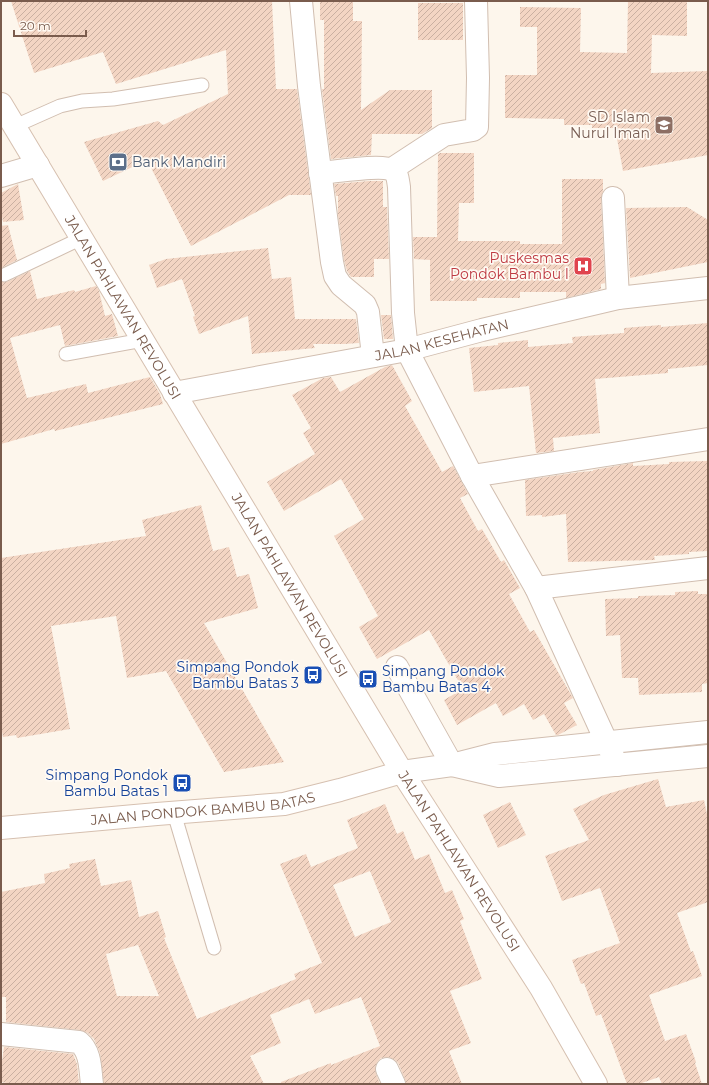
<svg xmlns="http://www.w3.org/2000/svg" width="709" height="1085" font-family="Montserrat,sans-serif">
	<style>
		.building { fill: url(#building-hatch); fill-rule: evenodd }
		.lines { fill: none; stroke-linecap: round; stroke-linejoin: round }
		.lane-casing { stroke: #d1beb0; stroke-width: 15 }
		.street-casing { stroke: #d1beb0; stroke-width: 24 }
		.secondary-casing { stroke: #d6c0b0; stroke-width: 24 }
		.lane { stroke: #fff; stroke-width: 13 }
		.street { stroke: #fff; stroke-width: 22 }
		.secondary { stroke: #fff; stroke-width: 22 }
		.labels { text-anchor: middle; stroke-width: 3.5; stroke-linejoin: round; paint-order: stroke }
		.education-label { font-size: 14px; fill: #785e54; stroke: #fffaf3; text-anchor: end }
		.service-label { font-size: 14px; fill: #4e5e75; stroke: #fffaf3; text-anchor: start }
		.health-label { font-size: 14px; fill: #be3a42; stroke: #fffaf3; text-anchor: end }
		.street-label { font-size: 14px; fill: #7a5c4d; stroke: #fffaf3 }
		.transit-label { font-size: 14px; fill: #164399; stroke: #fffaf3; text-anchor: end }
	</style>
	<defs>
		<pattern id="building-hatch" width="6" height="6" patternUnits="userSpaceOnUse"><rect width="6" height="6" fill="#f3d5c3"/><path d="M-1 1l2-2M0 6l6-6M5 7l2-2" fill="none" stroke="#cab0a1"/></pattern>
	</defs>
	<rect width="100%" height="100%" fill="#fdf6ec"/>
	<g class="building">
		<polygon points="11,1 272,1 276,89 297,89 311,195 289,195 191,246 147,160 103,181 84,142 158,121 163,125 228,94 226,50 116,84 103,52 34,73"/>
		<polygon points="320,1 353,1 353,21 362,21 361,110 390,90 432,90 432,128 422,134 372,134 371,155 331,159 322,89 324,89 324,20 320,20"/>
		<polygon points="628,1 687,1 687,36 652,35 651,73 708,71 708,155 623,171 615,128 592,128 592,125 564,125 564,119 505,118 505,75 537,75 537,27 520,27 520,7 581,8 580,52 627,53"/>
		<rect x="418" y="3" width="45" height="37"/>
		<polygon points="440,153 474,153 474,203 459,203 458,241 520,241 520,244 562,244 562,179 603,179 603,191 601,199 605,283 601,284 601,289 566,298 566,292 520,292 520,298 477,298 477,301 430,301 430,260 414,259 413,237 437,237 438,154"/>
		<polygon points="369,181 383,181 383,207 387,207 389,259 374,259 374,277 351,277 347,271 344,260 338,214 338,196 336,196 334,184"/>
		<polygon points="18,184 24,220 3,222 1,211 1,193"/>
		<polygon points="687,207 708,220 708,262 630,278 626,208"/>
		<polygon points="8,225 17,260 1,268 1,226"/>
		<polygon points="268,248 272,279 291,277 295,319 356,319 359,343 344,344 313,344 315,348 252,354 248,316 199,334 193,317 195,316 182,279 157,288 149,265 166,259"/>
		<polygon points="30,271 37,299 74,290 75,292 96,286 99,291 105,316 112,314 118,336 65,346 60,325 10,338 27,398 86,384 88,393 150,377 160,394 163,404 55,431 54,429 1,444 1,282 7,282"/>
		<polygon points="381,315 391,315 393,339 384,339"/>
		<polygon points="708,323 708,365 668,369 668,373 595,379 600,433 553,438 554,451 536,453 529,386 474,392 469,348 498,345 498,343 528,340 528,347 573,343 572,337 624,333 624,328 661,325 661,327"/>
		<polygon points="392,365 412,401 405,406 442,472 453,466 468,494 460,498 478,531 482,529 501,562 504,560 520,588 509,594 530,632 534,630 573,698 564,703 577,725 558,735 556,735 544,714 533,720 524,704 503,716 496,703 457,725 444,700 463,689 429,630 377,659 359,627 378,616 334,536 364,519 341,479 284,511 267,482 315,454 303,433 311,428 292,395 323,378 331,377 340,392 385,367"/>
		<polygon points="708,461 708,551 689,552 689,554 654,556 655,560 568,562 566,514 542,517 542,515 526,516 525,480 580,472 593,471 593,470 633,463 633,466 669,464 669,462"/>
		<polygon points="201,505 213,551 229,547 237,577 249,574 258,608 204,623 284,762 224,772 166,671 127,678 116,616 51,626 70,729 17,738 16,735 3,737 1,726 1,558 146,536 142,520"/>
		<polygon points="698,591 698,594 708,594 708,683 702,684 702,692 639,695 638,678 622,678 620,635 606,636 605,599 638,598 638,596 675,595 675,592"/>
		<polygon points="658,779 666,807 704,800 708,819 708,902 677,913 691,952 693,951 702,976 649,995 665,1041 686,1034 696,1062 695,1063 702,1084 662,1084 659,1077 639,1084 627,1084 601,1014 596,1016 584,983 581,984 572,960 620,943 600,888 562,901 545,856 589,840 573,809 604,795"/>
		<polygon points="510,802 526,835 498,848 483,815"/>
		<path d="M385,804L397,834L403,831L415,860L429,854L445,893L452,890L464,919L460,921L482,979L450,991L471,1043L449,1051L462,1084H406L405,1079L398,1063L394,1059L388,1057L381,1058L377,1062L375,1068L376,1074L380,1084H281V1082L331,1063V1065L380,1046L361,997L315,1014L309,999L270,1015L281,1043L250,1056L264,1084H104L100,1053L94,1039L88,1033L80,1030L6,1022V997H1V892L45,883L44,874L70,868L69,864L95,859L101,886L131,880L139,917L158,911L166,937L164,938L197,1019L296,979L294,974L322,963L280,864L306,854L311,867L358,848L347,820ZM370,871L391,922L355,937L333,885ZM138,945L159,996H117L106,954Z"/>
		<polygon points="4,1047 73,1054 77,1064 79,1084 12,1084 1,1082 1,1069"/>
	</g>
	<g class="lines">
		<defs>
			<g id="lane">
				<polyline points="15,126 60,106 82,101 113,99 202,85"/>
				<polyline points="4,275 82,238"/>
				<polyline points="66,354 143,340"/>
				<polyline points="174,813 214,948"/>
			</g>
			<g id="street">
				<polyline points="301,1 309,86 332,262 335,276 341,285 365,305 368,312 373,356"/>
				<polyline points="392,169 444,135 473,130 477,127 478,78 476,1"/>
				<path d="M320,173C334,172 381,164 392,170C398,173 398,181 399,187L403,313L407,350L472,476L536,588L617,765"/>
				<polyline points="1,176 38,165"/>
				<polyline points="613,198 618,298"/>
				<path id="s1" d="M174,393L407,350L482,330L618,298L708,288"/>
				<polyline points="472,476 708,439"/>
				<polyline points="536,588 708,568"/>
				<polyline points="397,667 452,765 499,776 708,756"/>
				<polyline points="402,772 452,765 495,754 708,732"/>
				<path d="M1,1034L79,1042C91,1052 90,1069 92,1084"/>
				<polyline points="387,1069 394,1084"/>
			</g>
			<g id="secondary">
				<path id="s2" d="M1,104L402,772L541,988L596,1084"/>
				<path id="s3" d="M1,828L157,814L284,804L340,790L402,772"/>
			</g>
		</defs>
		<use href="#lane" class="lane-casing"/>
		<use href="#street" class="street-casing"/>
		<use href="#secondary" class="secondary-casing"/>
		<use href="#lane" class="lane"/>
		<use href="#street" class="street"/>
		<use href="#secondary" class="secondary"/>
	</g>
	<defs>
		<symbol id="school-square" viewBox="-11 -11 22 22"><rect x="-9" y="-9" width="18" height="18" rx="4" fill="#8d6e63" stroke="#fffaf3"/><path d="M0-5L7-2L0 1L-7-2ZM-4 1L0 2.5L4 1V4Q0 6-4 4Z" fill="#fff"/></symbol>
		<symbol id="bank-square" viewBox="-11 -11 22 22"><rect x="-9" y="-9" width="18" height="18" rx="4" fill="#5c6f8a" stroke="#fffaf3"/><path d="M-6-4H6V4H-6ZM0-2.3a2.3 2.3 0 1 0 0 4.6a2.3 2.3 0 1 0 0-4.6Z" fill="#fff"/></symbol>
		<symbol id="hospital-square" viewBox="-11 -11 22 22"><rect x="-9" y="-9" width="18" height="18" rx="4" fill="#e0444e" stroke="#fffaf3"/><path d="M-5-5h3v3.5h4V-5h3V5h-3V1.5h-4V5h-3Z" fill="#fff"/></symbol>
		<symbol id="bus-square" viewBox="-11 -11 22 22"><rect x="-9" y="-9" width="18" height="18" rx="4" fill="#1a4fb4" stroke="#fffaf3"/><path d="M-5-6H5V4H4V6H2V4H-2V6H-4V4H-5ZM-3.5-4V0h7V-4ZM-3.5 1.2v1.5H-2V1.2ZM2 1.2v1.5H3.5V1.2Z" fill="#fff"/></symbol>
	</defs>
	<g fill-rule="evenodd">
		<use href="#school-square" x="653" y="114" width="22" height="22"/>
		<use href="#bank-square" x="107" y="151" width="22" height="22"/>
		<use href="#hospital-square" x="572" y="255" width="22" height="22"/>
		<use href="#bus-square" x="302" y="664" width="22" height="22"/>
		<use href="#bus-square" x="357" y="668" width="22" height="22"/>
		<use href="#bus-square" x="171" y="772" width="22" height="22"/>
	</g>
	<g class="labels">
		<g class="education-label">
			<text x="650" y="122">SD Islam<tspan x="650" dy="16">Nurul Iman</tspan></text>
		</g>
		<g class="service-label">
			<text x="132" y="167">Bank Mandiri</text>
		</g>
		<g class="health-label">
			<text x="569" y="263">Puskesmas<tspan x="569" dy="16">Pondok Bambu I</tspan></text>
		</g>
		<g class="street-label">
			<text dy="5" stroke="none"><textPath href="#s2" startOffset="237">JALAN PAHLAWAN REVOLUSI</textPath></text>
			<text dy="5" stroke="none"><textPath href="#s1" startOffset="273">JALAN KESEHATAN</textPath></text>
			<text dy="5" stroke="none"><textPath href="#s2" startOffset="561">JALAN PAHLAWAN REVOLUSI</textPath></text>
			<text dy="5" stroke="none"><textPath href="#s3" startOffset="203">JALAN PONDOK BAMBU BATAS</textPath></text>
			<text dy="5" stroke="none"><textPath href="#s2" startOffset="885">JALAN PAHLAWAN REVOLUSI</textPath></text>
		</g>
		<g class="transit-label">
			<text x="299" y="672">Simpang Pondok<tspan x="299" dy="16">Bambu Batas 3</tspan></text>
			<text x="382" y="676" text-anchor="start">Simpang Pondok<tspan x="382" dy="16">Bambu Batas 4</tspan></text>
			<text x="168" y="780">Simpang Pondok<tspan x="168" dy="16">Bambu Batas 1</tspan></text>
		</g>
	</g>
	<rect width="709" height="1085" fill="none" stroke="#7a5c4d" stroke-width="4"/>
	<path d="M14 30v6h72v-6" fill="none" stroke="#7a5c4d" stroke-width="2"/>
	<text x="20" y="30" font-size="12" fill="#7a5c4d" stroke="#fffaf3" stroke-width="3" paint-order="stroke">20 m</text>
</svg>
